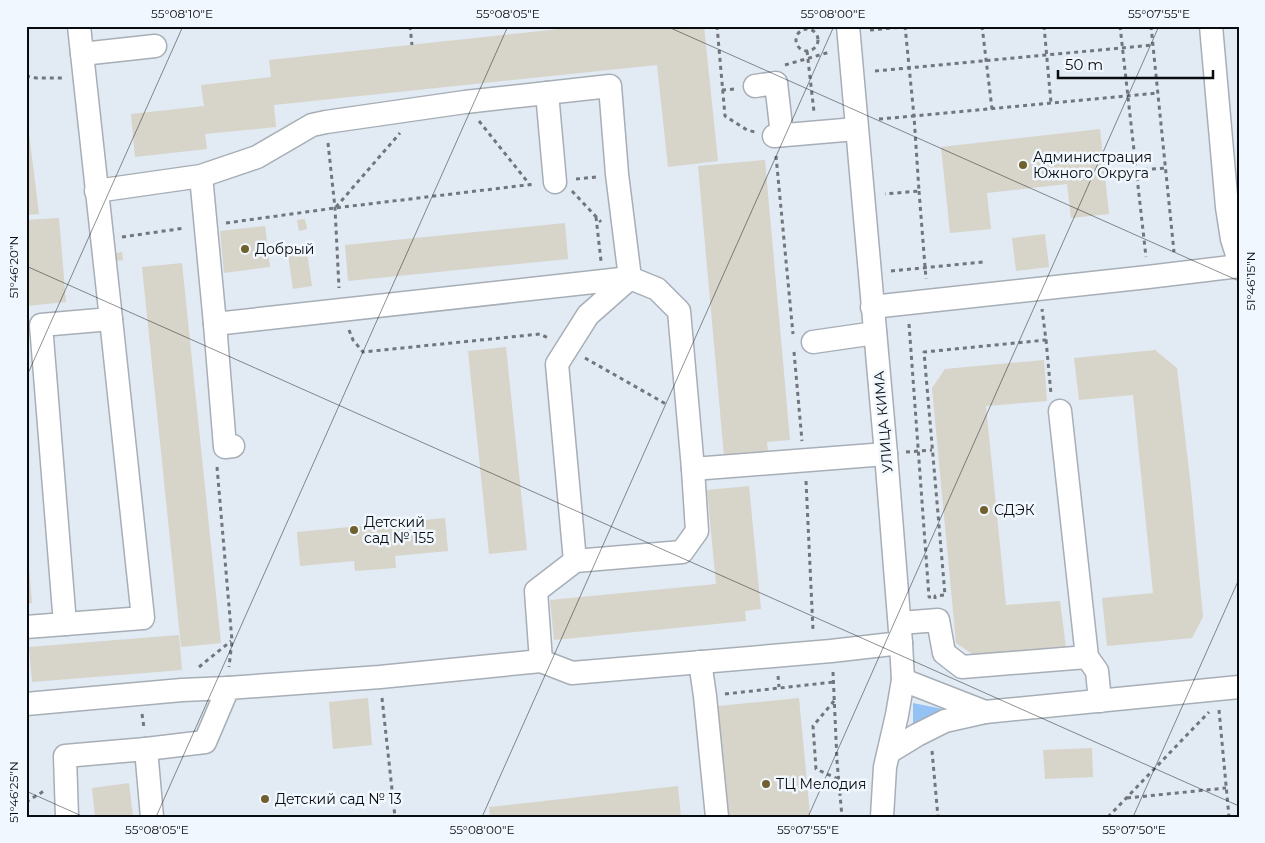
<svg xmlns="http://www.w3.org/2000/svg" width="1265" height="843" font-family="Montserrat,sans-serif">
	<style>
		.green { fill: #94c2f4 }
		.building { fill: #d7d4ca }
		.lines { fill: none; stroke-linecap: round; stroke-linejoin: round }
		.minor-casing { stroke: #a7aeb6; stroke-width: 25 }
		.path { stroke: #71767c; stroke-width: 3; stroke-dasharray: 4 4; stroke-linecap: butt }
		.minor { stroke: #fff; stroke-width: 22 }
		.ticks { fill: none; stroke: #090c0f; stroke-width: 1; stroke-opacity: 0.45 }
		.poi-dot { fill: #6f602d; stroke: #f1f7fe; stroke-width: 2 }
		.labels { text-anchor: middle; stroke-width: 5; stroke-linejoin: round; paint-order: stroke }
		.poi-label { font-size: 14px; fill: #090c0f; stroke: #f1f7fe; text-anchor: start }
		.street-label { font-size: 14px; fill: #090c0f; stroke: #f1f7fe }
		.neatline { fill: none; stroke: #090c0f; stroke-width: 2 }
		.ticks-label { font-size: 12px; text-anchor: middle; fill: #090c0f }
	</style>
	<rect width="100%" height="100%" fill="#e2eaf3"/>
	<polygon class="green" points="913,703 958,712 913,727"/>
	<g class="building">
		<polygon points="587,26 704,26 718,161 668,167 657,65 274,105 276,127 205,134 207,149 135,157 131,114 204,106 201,85 271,77 269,60"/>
		<polygon points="26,117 27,117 39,214 26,215"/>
		<polygon points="1100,129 1109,214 1071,218 1067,184 987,193 991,229 950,233 941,147"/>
		<polygon points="765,160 790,440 767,442 768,452 724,456 698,166"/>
		<polygon points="59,218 66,302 26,306 26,220"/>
		<polygon points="305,219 307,229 299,231 297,220"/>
		<polygon points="565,223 568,259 348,281 345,245"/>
		<polygon points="265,226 270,267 224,273 220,231"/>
		<polygon points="1045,234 1049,267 1016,271 1012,238"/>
		<polygon points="122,252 123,260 115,261 113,254"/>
		<polygon points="307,252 312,286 293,289 288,255"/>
		<polygon points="182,263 221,643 181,647 142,267"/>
		<polygon points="506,347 527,550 489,554 468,351"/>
		<polygon points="1155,350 1177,368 1191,488 1203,617 1192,638 1107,646 1102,598 1153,593 1133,395 1079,400 1074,358"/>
		<polygon points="1044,360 1047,401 986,406 1006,605 1060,601 1066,647 974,655 956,643 932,388 945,369"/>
		<polygon points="749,486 761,609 745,611 746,621 554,640 550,600 716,584 707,490"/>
		<polygon points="445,518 448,551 395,556 396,568 355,571 354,561 300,566 297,532"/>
		<polygon points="26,555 28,555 32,603 26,604"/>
		<polygon points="179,635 182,670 32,682 29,647"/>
		<polygon points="368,698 372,745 333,749 329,702"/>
		<polygon points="799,698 810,815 791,817 729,817 718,706"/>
		<polygon points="1092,748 1093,777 1045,779 1043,750"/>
		<polygon points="129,783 133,817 95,817 92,788"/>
		<polygon points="678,786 681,817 490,817 489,807"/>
	</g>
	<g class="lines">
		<defs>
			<g id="minor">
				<polyline points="848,26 886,454 901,643 903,680 897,715 885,767 882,817"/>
				<polyline points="1211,26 1227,207 1232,239 1239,261"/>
				<polyline points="82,54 155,46"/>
				<polyline points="755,86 776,83 782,135"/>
				<polyline points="547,93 555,182"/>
				<polyline points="774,136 856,129"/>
				<polyline points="96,191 201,176 257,157 312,125 326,122 465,102 610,86 617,174 630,278 588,315 557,364 575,561 682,552 697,531 693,469 679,311 657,289 630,278 215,324 201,176"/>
				<polyline points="872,307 1148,277 1239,266"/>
				<polyline points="215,324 225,447 233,446"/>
				<polyline points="813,342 875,333"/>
				<polyline points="1060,411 1087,657 1097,671 1100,701"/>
				<polyline points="693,469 886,454"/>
				<polyline points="575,561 536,591 541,661 572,673 831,651 901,643"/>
				<polyline points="900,623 938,620 944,653 962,667 1087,657"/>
				<polyline points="65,624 143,618 111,319"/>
				<polyline points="26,627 65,624 41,325 111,319 79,26"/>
				<polyline points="700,662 705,696 717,817"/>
				<polyline points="903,680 985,712"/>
				<polyline points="26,704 182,690 228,688"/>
				<polyline points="146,749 205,742 228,688 380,677 541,661"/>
				<polyline points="889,752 917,735 945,721 985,712 1239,687"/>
				<polyline points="67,817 65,756 146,749 152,817"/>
			</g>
		</defs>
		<use href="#minor" class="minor-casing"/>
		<g class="path">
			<polyline points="410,26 412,45"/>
			<polyline points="717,26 725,116 747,130 755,132"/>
			<polyline points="905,26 914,116 1158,93"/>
			<polyline points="982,26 992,109"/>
			<polyline points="1044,26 1051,103"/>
			<polyline points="1120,26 1146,257"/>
			<polyline points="1151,26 1174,252"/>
			<circle cx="807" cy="40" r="11"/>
			<polyline points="870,30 914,26"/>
			<polyline points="807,51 814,112"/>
			<polyline points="785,65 830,52"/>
			<polyline points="875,71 1153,45"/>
			<polyline points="26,76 36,78 63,78"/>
			<polyline points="722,90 735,89"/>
			<polyline points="879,119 914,116 919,191 885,194"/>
			<polyline points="479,121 530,185"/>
			<polyline points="328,143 335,208 339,288"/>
			<polyline points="776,156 793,334"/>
			<polyline points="1136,170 1166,168"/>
			<polyline points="576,179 597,177"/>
			<polyline points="572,191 601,222"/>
			<polyline points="919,191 926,279"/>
			<polyline points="336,207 400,133"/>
			<polyline points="596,217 601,261"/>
			<polyline points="226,223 335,208 535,184"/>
			<polyline points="122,237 185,228"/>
			<polyline points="891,271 983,262"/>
			<polyline points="909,324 929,597 931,597"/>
			<polyline points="349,330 353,340 363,352 540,334 548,338"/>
			<polyline points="1046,340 1051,394"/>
			<polyline points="794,352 802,441"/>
			<polyline points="585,358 666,404"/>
			<polyline points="906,452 932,450"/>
			<polyline points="217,467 232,641 229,667"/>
			<polyline points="806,481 813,630"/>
			<polyline points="935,599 935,596 945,595 924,352 1046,340 1042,309"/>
			<polyline points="199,667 231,641"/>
			<polyline points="833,672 837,761 842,817"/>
			<polyline points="778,676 779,687"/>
			<polyline points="725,694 834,682"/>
			<polyline points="382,698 395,817"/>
			<polyline points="834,701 813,726 816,769 838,779"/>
			<polyline points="1219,710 1229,817"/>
			<polyline points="142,714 144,728"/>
			<polyline points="932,751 938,817"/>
			<polyline points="1127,798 1226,788"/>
			<polyline points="26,802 44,791"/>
			<polyline points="1108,817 1209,712"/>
		</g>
		<use href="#minor" class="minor"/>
	</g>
	<path class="ticks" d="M666,26L1239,281M26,266L1239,806M26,378L183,26M26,791L84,817M156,817L508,26M482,817L834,26M808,817L1159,26M1133,817L1239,579"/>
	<g class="poi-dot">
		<circle cx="1023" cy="165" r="5"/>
		<circle cx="245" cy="249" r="5"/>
		<circle cx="984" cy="510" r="5"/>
		<circle cx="354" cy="530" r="5"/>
		<circle cx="766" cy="784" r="5"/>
		<circle cx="265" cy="799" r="5"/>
	</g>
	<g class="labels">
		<g class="poi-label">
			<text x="1033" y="162">Администрация<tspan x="1033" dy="16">Южного Округа</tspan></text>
			<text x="255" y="254">Добрый</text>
			<text x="994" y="515">СДЭК</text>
			<text x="364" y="527">Детский<tspan x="364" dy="16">сад № 155</tspan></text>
			<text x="776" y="789">ТЦ Мелодия</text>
			<text x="275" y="804">Детский сад № 13</text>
		</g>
		<g class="street-label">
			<text transform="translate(883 422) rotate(-95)" y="5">УЛИЦА КИМА</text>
		</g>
	</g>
	<rect width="1265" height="843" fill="none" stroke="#f1f7fe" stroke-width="55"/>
	<path d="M1058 70v8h155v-8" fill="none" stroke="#090c0f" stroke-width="2.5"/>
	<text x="1065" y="70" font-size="15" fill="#090c0f" stroke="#f1f7fe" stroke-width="4" paint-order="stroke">50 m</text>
	<rect x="28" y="28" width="1210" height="788" class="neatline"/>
	<g class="ticks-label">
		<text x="182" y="18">55°08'10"E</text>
		<text x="508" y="18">55°08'05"E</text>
		<text x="833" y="18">55°08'00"E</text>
		<text x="1159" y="18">55°07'55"E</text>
		<text transform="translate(14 267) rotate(-90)" y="4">51°46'20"N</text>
		<text transform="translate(1251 281) rotate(-90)" y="4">51°46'15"N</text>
		<text transform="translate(14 792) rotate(-90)" y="4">51°46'25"N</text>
		<text x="157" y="834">55°08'05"E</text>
		<text x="482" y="834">55°08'00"E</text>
		<text x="808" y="834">55°07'55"E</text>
		<text x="1134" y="834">55°07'50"E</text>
	</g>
</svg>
